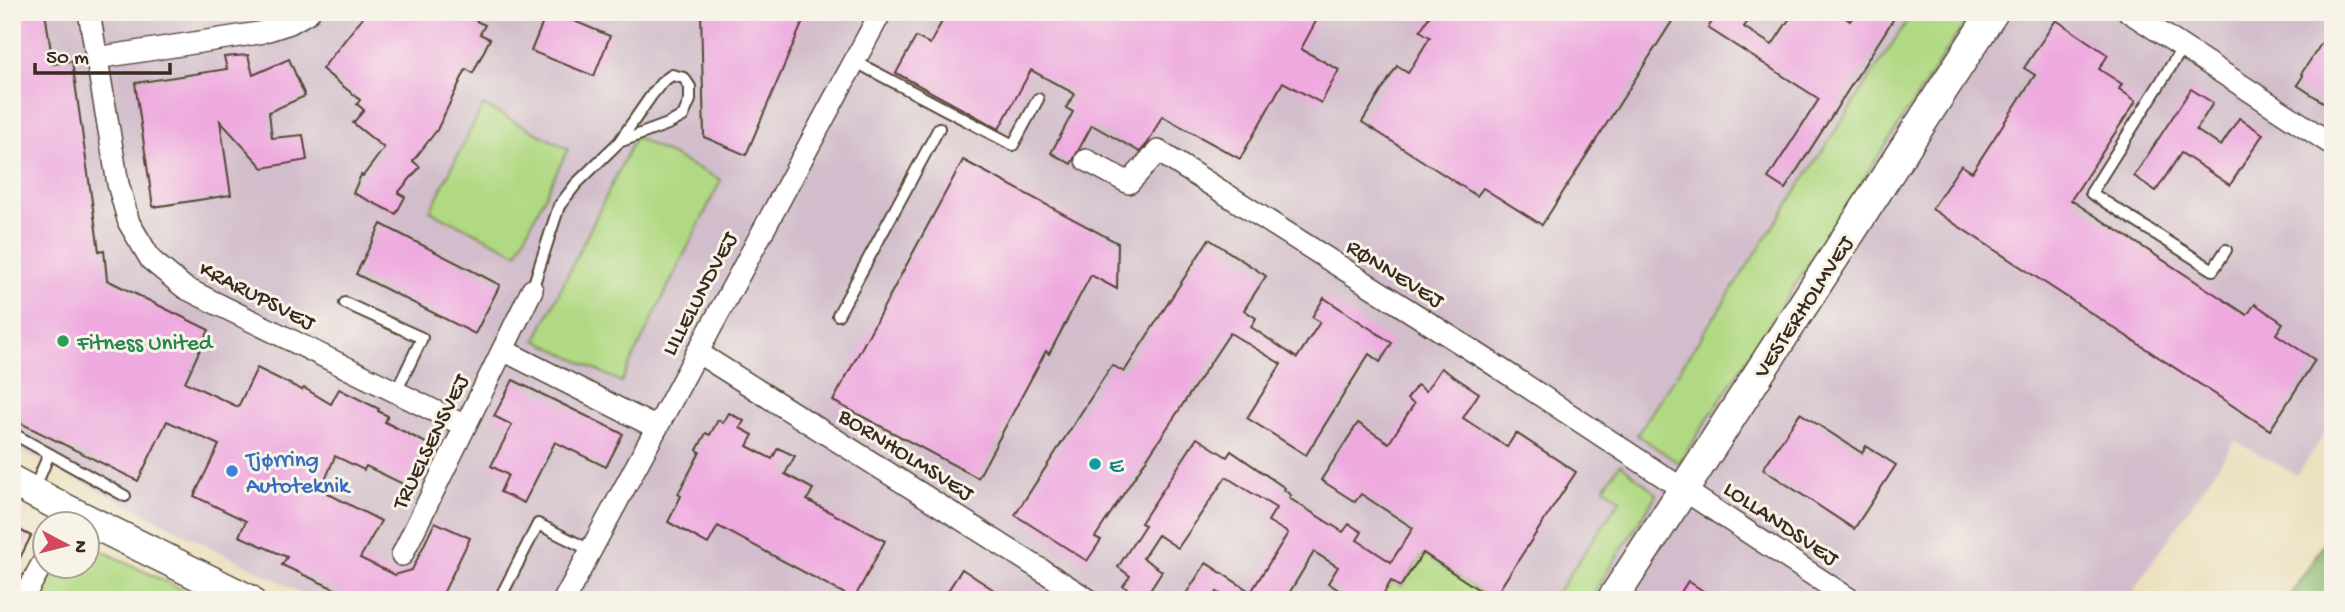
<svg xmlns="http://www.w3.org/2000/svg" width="2345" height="612" font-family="'Gochi Hand',sans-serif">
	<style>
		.industrial { fill: #d1bdcb }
		.green { fill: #b1d983; stroke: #768250; stroke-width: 2 }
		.forest { fill: #8cb971; stroke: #647248; stroke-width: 2 }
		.building { fill: #eeaadf }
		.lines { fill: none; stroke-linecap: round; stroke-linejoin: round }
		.lane-casing { stroke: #554536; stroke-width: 14 }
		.street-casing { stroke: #554536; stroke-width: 24 }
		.secondary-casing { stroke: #554536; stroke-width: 33 }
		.lane { stroke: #fff; stroke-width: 10 }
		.street { stroke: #fff; stroke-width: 21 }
		.secondary { stroke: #fff; stroke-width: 30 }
		.leisure-dot { fill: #2e9e5b; stroke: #f7f3e8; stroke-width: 2.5 }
		.culture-dot { fill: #0f9aa8; stroke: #f7f3e8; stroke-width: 2.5 }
		.shop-dot { fill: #3f7fe0; stroke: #f7f3e8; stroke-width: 2.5 }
		.labels { text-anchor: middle; stroke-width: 6; stroke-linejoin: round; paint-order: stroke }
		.street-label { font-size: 23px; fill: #3b2a1e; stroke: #f7f3e8 }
		.leisure-label { font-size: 23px; fill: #27864d; stroke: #f7f3e8; text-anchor: start }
		.shop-label { font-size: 23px; fill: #366cbe; stroke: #f7f3e8; text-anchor: start }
		.culture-label { font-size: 23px; fill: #0d838f; stroke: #f7f3e8; text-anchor: start }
	</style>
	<rect width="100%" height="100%" fill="#f7f3e8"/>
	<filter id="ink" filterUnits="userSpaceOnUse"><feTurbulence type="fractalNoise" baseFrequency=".0143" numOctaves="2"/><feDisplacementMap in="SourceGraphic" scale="14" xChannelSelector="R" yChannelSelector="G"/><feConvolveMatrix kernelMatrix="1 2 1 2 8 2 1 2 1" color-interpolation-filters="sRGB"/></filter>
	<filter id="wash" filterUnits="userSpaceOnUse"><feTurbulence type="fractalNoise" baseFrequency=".00686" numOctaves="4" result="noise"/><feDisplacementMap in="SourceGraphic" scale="28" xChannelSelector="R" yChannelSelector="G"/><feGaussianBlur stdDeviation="1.57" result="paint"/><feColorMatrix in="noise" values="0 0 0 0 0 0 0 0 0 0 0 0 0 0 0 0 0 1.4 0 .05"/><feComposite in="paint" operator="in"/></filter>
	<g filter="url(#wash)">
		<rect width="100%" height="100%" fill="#ebe0be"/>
		<polygon class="industrial" points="12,12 2333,12 2333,422 2297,475 2235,441 2127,600 315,600 12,446"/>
		<g class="green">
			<polygon points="1913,12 1972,12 1679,463 1637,435"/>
			<polygon points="483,105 568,149 517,253 430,211"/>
			<polygon points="635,137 721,180 621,382 536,340"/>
			<polygon points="1620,464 1657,494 1589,600 1552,600 1620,500 1604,488"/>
			<polygon points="88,544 203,600 38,600 56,567 88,566"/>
			<polygon points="1423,553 1495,600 1380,600 1391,581 1401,587"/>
		</g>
		<polygon class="forest" points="2333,530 2333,600 2287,600"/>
		<g id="blocks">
			<g class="building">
				<polygon points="12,12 45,12 53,64 72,61 99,251 104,250 107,280 209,330 185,382 238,407 257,368 302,390 304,388 331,404 339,389 379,409 378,411 388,416 385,422 428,444 407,486 366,466 364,470 335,456 321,490 381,521 360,558 395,575 412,570 435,522 470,538 440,600 359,600 282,565 287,557 239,536 246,521 194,496 219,445 167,421 138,481 12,419"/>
				<polygon points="367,12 480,12 476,21 485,25 480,34 490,39 473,73 466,69 437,130 413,161 420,167 398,193 405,197 396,214 353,193 361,175 363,176 384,148 353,123 364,110 357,104 360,100 322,69"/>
				<polygon points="547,12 553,12 610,36 594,76 531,51"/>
				<polygon points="701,12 807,12 746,155 704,137"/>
				<polygon points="947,12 1321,12 1301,49 1339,70 1321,103 1283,82 1240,159 1162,116 1148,143 1140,152 1092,125 1071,164 1051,153 1073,112 1066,108 1075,94 1031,70 999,129 896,73 916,37 930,44"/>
				<polygon points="1432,12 1678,12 1542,225 1483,188 1477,196 1362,122 1397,66 1408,73 1430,37 1420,31"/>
				<polygon points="1718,12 1754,12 1744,27 1772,45 1794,12 1838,12 1850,21 1856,12 1898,12 1785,189 1768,178 1819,99 1708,28"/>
				<polygon points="2056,20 2108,55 2099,69 2122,84 2119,89 2136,101 2071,200 2247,315 2255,304 2283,323 2276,334 2315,360 2270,430 1932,209 1961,165 1972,172 2035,75 2024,68"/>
				<polygon points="2333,26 2333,94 2326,104 2297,85 2303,76 2301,74"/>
				<polygon points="248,55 253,75 289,59 305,96 269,112 272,138 303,135 307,160 263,168 220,121 231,195 153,207 135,83 227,69 224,57"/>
				<polygon points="2191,89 2213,103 2196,130 2221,146 2239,118 2263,134 2230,185 2181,153 2156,191 2134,176"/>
				<polygon points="963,160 1118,243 1117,289 1091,275 1049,354 1046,351 978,478 833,401"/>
				<polygon points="381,224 500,285 475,334 356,274"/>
				<polygon points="1209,239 1266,276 1244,310 1256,318 1251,327 1297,358 1320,322 1312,317 1324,298 1392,343 1380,362 1369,354 1306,455 1247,418 1281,364 1230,333 1095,537 1101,540 1087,561 1015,515 1112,365 1124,372"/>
				<polygon points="1441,368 1479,393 1463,418 1507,447 1516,433 1576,472 1493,599 1423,553 1400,587 1391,581 1380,600 1339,600 1343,593 1328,583 1338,567 1314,552 1285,600 1229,600 1217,592 1212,600 1182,600 1206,563 1251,592 1288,533 1268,521 1276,508 1226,477 1178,548 1158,535 1143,558 1162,571 1144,599 1123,586 1130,576 1118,567 1145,525 1141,523 1197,438 1227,457 1231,451 1285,488 1284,490 1291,495 1289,498 1343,532 1349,524 1362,532 1357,540 1391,562 1413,528 1361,494 1355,502 1321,480 1358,423 1389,443 1414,404 1407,399 1417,385 1426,391"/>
				<polygon points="513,380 623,434 606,467 555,442 524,503 500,492 508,475 491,466 512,425 494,416"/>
				<polygon points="729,413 744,421 740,428 753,435 747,446 772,459 778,448 795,456 785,474 813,489 807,500 885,541 854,599 718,526 708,544 668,522 681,496 678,494 700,452 697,450 706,433 710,435 718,420 723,423"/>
				<polygon points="1800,413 1862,453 1866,446 1896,465 1854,529 1763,469"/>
				<polygon points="12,526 31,536 12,574"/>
				<polygon points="962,569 1009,600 942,600"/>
				<polygon points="1688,581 1717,600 1676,600"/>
			</g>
		</g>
	</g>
	<g filter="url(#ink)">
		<use href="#blocks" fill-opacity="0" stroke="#554536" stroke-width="2"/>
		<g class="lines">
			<defs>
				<g id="lane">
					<polyline points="928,15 929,12"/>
					<polyline points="2183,47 2091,193 2213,270 2226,250"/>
					<polyline points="854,61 1013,145 1038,99"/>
					<polyline points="532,290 559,206 576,184 619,142 668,124 683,116 690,100 690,87 684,78 672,75 662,82 651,96 619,142"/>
					<polyline points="345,303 422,338 396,392"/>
					<polyline points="838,315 939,128"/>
					<polyline points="12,433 125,496"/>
					<polyline points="34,490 49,454"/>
					<polyline points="499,600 538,524 590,550"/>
				</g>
				<g id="street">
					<polyline points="89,12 118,184 129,223 151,260 185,288 465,426"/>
					<polyline points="2129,12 2333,145"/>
					<polyline points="96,58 259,33 290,23 309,12"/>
					<polyline points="1086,160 1129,183 1158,151 1487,360 1851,600"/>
					<polyline points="503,350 655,427"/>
					<polyline points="697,352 1089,600"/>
					<polyline points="402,555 532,290"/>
					<polyline points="22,600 46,557"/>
					<polyline points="564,600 881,12"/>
				</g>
				<g id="secondary">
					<polyline points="12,481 71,512 249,600"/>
					<polyline points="1612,600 1993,12"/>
				</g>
			</defs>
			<use href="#lane" class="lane-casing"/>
			<use href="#street" class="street-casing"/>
			<use href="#secondary" class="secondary-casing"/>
			<use href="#lane" class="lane"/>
			<use href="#street" class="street"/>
			<use href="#secondary" class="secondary"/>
		</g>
	</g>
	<circle class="leisure-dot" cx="63" cy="341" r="7"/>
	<circle class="culture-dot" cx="1095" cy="464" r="7"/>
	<circle class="shop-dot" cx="232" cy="471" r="7"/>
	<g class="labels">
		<g class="street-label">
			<text transform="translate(1396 272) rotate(32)" y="8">RØNNEVEJ</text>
			<text transform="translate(698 293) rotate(-62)" y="8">LILLELUNDVEJ</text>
			<text transform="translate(258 294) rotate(27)" y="8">KRARUPSVEJ</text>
			<text transform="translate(1802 306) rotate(-57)" y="8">VESTERHOLMVEJ</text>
			<text transform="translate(429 441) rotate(-64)" y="8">TRUELSENSVEJ</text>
			<text transform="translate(907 453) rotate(32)" y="8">BORNHOLMSVEJ</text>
			<text transform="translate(1782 522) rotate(34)" y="8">LOLLANDSVEJ</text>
		</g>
		<g class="leisure-label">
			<text x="77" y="349">Fitness United</text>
		</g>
		<g class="shop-label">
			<text x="246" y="466">Tjørring<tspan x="246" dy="26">Autoteknik</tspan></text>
		</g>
		<g class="culture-label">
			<text x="1109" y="472">E</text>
		</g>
	</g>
	<rect width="2345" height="612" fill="none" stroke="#f7f3e8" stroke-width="42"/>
	<g transform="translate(66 545) rotate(97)"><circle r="33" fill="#f7f3e8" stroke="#aca397" stroke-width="2"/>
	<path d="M0-5L12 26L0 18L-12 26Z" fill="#d1495b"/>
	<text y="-10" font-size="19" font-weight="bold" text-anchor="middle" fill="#3b2a1e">N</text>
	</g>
	<path d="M35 63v10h135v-10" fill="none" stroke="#3b2a1e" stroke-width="3.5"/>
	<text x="46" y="63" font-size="21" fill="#3b2a1e" stroke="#f7f3e8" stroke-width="5" paint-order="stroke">50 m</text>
</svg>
